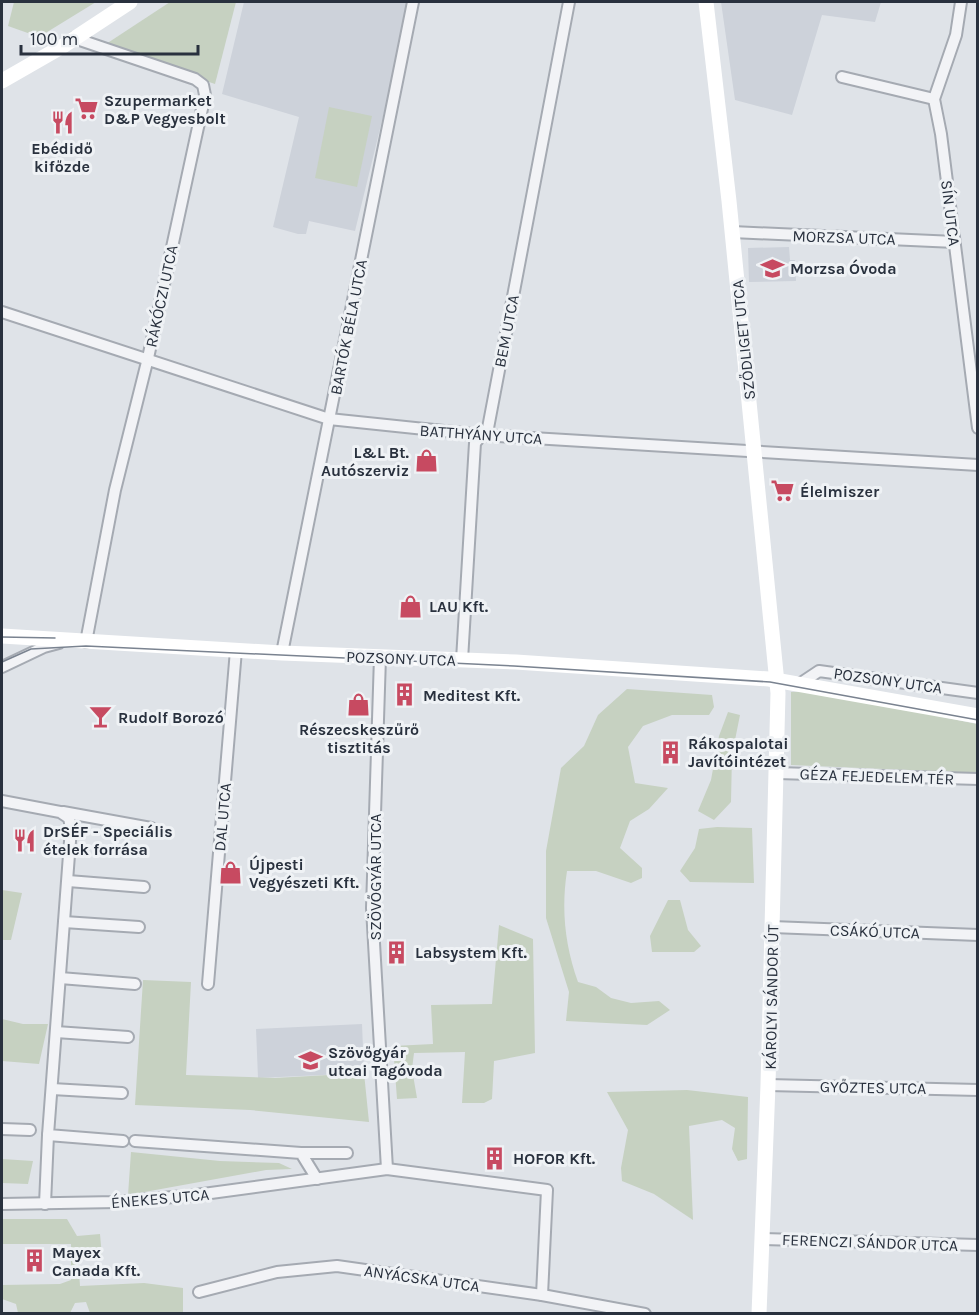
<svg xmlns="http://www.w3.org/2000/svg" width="979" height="1315" font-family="Karla,sans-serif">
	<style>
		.built { fill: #cdd2da }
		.green { fill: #c6d1c1 }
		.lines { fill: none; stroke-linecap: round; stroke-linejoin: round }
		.street-casing { stroke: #a5aab2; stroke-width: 14 }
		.street { stroke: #f2f3f6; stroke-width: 10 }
		.secondary { stroke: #fff; stroke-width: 15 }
		.tram { stroke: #7a8390; stroke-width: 1.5 }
		.labels { text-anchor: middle; stroke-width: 6; stroke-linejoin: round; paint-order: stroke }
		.poi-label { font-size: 16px; font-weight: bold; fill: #29313e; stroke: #eff2f5; text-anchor: start }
		.street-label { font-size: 16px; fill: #29313e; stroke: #eff2f5 }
	</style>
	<rect width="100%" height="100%" fill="#dfe3e8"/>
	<g class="built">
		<polygon points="244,2 411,2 355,231 309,221 306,234 298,234 273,227 299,117 222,94"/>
		<polygon points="721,2 881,2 875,22 822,15 792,115 735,100"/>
		<polygon points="789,247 790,260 795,260 796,281 749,282 748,248"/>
		<polygon points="362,1024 364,1073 258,1078 256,1029"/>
	</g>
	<g class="green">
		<polygon points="14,2 96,2 39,37 8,26"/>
		<polygon points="170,2 236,2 215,84 103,46"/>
		<polygon points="329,107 372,116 357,187 315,178"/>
		<path d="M627,689L712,695L714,707L709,715H672L643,726L628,747L635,783L668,788L649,809L630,821L620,848L642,868V878L631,883L596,871H567C561,910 565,945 578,982L596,987L611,998L631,1003L659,1001L670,1010L647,1025L566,1021L569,992L546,918V851L561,768L584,746L598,715Z"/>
		<polygon points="814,691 977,724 977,773 791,765 791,692"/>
		<polygon points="728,712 740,715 732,755 731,802 714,820 698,811 711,780 719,736"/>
		<polygon points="717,827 752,828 754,883 690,882 680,871 695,848 699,829"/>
		<polygon points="2,890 22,893 11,940 2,940"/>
		<polygon points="668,900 680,900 688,930 701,946 694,952 652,952 650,936"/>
		<polygon points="499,925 533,939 535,1053 494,1061 492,1099 484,1103 462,1103 465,1052 414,1053 412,1069 417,1098 397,1099 393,1046 433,1044 431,1005 492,1004"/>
		<polygon points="143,980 191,982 186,1075 275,1078 364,1073 369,1122 250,1110 135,1105"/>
		<polygon points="2,1019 23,1024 48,1024 39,1064 2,1061"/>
		<polygon points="687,1090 748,1097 747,1159 738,1161 732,1149 735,1128 722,1120 689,1126 693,1220 654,1194 622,1181 621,1168 628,1130 607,1092"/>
		<polygon points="131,1152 220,1161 279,1163 292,1169 266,1170 128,1195"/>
		<polygon points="2,1159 33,1161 28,1184 2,1183"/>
		<polygon points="2,1219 67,1219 77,1236 100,1234 102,1256 78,1258 80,1286 144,1283 183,1288 183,1313 90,1313 86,1302 75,1303 70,1313 18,1313 16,1304 2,1299 2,1285 60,1284 71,1280 71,1244 2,1244"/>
	</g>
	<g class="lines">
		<defs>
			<g id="street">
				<polyline points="961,2 956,35 934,99 941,134 978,428"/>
				<polyline points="74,38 195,79 203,85 205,95 148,358 115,490 86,642"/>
				<polyline points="842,77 934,99"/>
				<polyline points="732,232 955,242"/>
				<polyline points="2,312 329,419 482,435 978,465"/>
				<polyline points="282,653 413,2"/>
				<polyline points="380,657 372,908 387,1169"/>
				<polyline points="462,660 475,443 488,428 569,2"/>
				<polyline points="2,667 44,647 59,643"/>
				<polyline points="801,683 819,671 978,693"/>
				<polyline points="777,773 978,779"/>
				<polyline points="2,801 60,812 69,818 71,828 48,1135 123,1141"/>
				<polyline points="63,812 151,828"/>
				<polyline points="68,881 144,887"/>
				<polyline points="64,922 139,927"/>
				<polyline points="772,927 978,935"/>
				<polyline points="60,978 135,984"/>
				<polyline points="208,984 236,650"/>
				<polyline points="56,1032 128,1037"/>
				<polyline points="768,1085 978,1090"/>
				<polyline points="52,1089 122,1093"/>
				<polyline points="2,1129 30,1130"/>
				<polyline points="135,1141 301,1153 317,1179"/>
				<polyline points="301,1153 347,1153"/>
				<polyline points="2,1204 117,1202 196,1195 387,1169 547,1190 542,1295"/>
				<polyline points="45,1204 48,1135"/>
				<polyline points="763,1239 978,1245"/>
				<polyline points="199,1292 277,1272 337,1266 542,1295 645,1314"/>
			</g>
		</defs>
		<use href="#street" class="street-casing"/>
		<use href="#street" class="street"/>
		<g class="secondary">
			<polyline points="706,2 729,201 778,693 768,1085 759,1314"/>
			<polyline points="2,81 63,46 130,2"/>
			<polyline points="2,636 282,653 516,662 769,679 978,716"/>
		</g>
		<g class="tram">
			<polyline points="2,637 55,638"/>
			<polyline points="2,662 31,649 86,646 514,666 770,682 978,720"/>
		</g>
	</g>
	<defs>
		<symbol id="supermarket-bare" viewBox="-9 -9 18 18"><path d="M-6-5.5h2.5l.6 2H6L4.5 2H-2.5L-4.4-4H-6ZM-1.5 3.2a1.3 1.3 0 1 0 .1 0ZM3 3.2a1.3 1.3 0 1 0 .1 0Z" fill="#c74a61" stroke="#eff2f5" stroke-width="2.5" paint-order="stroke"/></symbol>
		<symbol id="restaurant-bare" viewBox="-9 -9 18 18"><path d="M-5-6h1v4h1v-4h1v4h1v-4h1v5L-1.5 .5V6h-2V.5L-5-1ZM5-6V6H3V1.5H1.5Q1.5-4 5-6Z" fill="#c74a61" stroke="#eff2f5" stroke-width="2.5" paint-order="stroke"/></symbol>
		<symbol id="school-bare" viewBox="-9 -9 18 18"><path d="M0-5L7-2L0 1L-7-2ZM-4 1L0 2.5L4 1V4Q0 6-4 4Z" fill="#c74a61" stroke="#eff2f5" stroke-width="2.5" paint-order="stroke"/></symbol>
		<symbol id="shop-bare" viewBox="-9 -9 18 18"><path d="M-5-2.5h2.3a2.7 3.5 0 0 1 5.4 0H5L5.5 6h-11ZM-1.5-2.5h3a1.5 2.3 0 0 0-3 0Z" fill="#c74a61" stroke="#eff2f5" stroke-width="2.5" paint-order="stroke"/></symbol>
		<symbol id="building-bare" viewBox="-9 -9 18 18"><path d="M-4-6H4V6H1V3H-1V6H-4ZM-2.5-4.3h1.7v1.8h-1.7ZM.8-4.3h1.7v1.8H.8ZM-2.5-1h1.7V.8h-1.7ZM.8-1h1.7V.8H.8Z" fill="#c74a61" stroke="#eff2f5" stroke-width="2.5" paint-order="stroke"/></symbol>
		<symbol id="bar-bare" viewBox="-9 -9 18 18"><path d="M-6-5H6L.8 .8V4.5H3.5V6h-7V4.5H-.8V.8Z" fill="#c74a61" stroke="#eff2f5" stroke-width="2.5" paint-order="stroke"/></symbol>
	</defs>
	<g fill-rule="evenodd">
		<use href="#supermarket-bare" x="70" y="92" width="33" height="33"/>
		<use href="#restaurant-bare" x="46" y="106" width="33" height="33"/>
		<use href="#school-bare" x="756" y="252" width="33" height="33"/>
		<use href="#shop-bare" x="410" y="444" width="33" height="33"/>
		<use href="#supermarket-bare" x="766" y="474" width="33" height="33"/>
		<use href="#shop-bare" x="394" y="590" width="33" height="33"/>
		<use href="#building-bare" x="388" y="678" width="33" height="33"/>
		<use href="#shop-bare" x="342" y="688" width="33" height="33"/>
		<use href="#bar-bare" x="84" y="700" width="33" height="33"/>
		<use href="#building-bare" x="654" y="736" width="33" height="33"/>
		<use href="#restaurant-bare" x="8" y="824" width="33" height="33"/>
		<use href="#shop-bare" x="214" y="856" width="33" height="33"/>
		<use href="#building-bare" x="380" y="936" width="33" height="33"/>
		<use href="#school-bare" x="294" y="1044" width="33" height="33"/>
		<use href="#building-bare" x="478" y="1142" width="33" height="33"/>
		<use href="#building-bare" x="18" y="1244" width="33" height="33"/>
	</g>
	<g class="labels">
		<g class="poi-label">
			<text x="104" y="106">Szupermarket<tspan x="104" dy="18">D&amp;P Vegyesbolt</tspan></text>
			<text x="62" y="154" text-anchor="middle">Ebédidő<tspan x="62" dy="18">kifőzde</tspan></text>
			<text x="790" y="274">Morzsa Óvoda</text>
			<text x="409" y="458" text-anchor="end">L&amp;L Bt.<tspan x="409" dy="18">Autószerviz</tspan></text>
			<text x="800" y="497">Élelmiszer</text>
			<text x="429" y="612">LAU Kft.</text>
			<text x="423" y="701">Meditest Kft.</text>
			<text x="118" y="723">Rudolf Borozó</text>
			<text x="359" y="735" text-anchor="middle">Részecskeszűrő<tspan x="359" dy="18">tisztitás</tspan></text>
			<text x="688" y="749">Rákospalotai<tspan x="688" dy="18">Javítóintézet</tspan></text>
			<text x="43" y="837">DrSÉF - Speciális<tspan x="43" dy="18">ételek forrása</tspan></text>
			<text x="249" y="870">Újpesti<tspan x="249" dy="18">Vegyészeti Kft.</tspan></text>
			<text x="415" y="958">Labsystem Kft.</text>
			<text x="328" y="1058">Szövőgyár<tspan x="328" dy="18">utcai Tagóvoda</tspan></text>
			<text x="513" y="1164">HOFOR Kft.</text>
			<text x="52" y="1258">Mayex<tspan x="52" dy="18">Canada Kft.</tspan></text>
		</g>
		<g class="street-label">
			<text transform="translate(951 213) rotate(83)" y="6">SÍN UTCA</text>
			<text transform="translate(844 237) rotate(2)" y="6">MORZSA UTCA</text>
			<text transform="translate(161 296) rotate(-78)" y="6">RÁKÓCZI UTCA</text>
			<text transform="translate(348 327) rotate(-79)" y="6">BARTÓK BÉLA UTCA</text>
			<text transform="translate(506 331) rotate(-79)" y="6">BEM UTCA</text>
			<text transform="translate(743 340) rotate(-96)" y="6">SZŐDLIGET UTCA</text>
			<text transform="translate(481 434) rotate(4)" y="6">BATTHYÁNY UTCA</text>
			<text transform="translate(401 658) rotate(2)" y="6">POZSONY UTCA</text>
			<text transform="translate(888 680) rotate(8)" y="6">POZSONY UTCA</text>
			<text transform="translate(877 776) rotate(2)" y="6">GÉZA FEJEDELEM TÉR</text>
			<text transform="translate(222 817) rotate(-85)" y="6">DAL UTCA</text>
			<text transform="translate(375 877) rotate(-90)" y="6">SZÖVŐGYÁR UTCA</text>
			<text transform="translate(875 931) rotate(2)" y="6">CSÁKÓ UTCA</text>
			<text transform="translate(771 997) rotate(-89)" y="6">KÁROLYI SÁNDOR ÚT</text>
			<text transform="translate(873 1087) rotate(1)" y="6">GYŐZTES UTCA</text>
			<text transform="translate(160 1198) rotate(-5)" y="6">ÉNEKES UTCA</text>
			<text transform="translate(870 1242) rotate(2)" y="6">FERENCZI SÁNDOR UTCA</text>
			<text transform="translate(422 1278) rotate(8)" y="6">ANYÁCSKA UTCA</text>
		</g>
	</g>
	<rect width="979" height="1315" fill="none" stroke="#29313e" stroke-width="6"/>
	<path d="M21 45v9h177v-9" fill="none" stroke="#29313e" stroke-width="3"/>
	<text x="30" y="45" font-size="18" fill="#29313e" stroke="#eff2f5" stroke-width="4.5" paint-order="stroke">100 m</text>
</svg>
